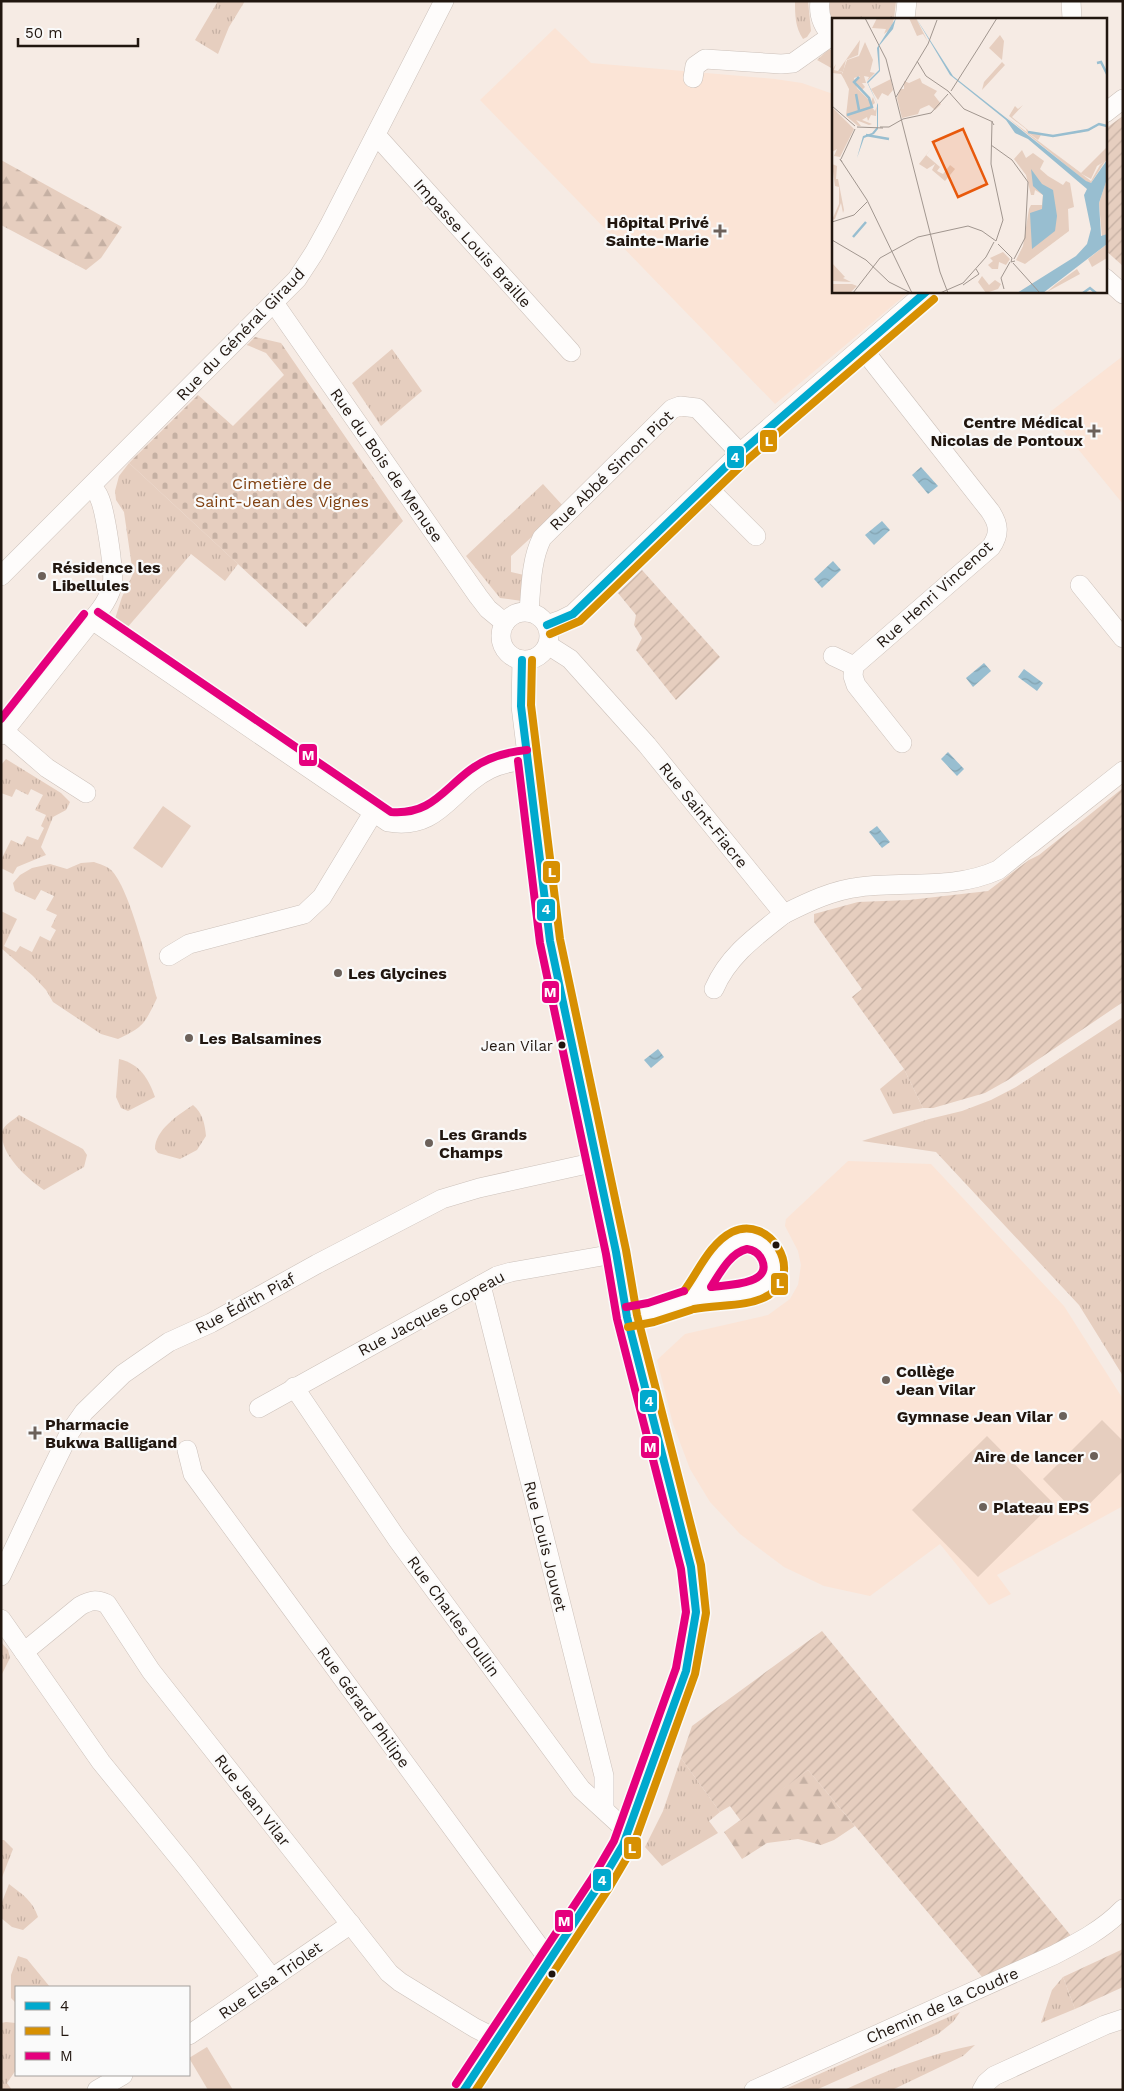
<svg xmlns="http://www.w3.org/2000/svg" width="1124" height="2091" font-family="'Work Sans',sans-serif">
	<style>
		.built { fill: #fbe4d6 }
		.grass { fill: url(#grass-tufts) }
		.forest { fill: url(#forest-firs) }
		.cemetery { fill: url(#cemetery-stones) }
		.garden { fill: url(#garden-furrows) }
		.pitch { fill: #e6cebf }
		.water { fill: url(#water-waves) }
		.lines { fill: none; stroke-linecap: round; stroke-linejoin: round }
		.street-casing { stroke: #ccc1ba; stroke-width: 20 }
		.street { stroke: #fefcfb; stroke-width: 19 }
		.bus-1-casing { stroke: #fafafa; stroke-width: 11 }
		.bus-2-casing { stroke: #fafafa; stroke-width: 11 }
		.bus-3-casing { stroke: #fafafa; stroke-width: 11 }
		.bus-1 { stroke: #00a9ce; stroke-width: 8 }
		.bus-2 { stroke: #d79002; stroke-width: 8 }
		.bus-3 { stroke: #e5007d; stroke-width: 8 }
		.poi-dot { fill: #6c615a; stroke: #fafafa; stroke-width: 2 }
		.bus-dot { fill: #21160f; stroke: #fafafa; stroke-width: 2 }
		.labels { text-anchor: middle; stroke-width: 4.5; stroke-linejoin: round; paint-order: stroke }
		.bus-label { font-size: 15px; fill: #21160f; stroke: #fafafa; text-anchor: end }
		.poi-label { font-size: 16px; font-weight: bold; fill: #21160f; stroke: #fafafa; text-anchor: start }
		.street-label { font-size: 16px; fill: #21160f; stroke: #fafafa }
		.park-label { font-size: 16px; fill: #804111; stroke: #fafafa }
		.inset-river { fill: none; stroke: #98bed0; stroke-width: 2.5 }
		.inset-road { fill: none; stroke: #a1968f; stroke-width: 1 }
		.view { fill: #e8590c; fill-opacity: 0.15; stroke: #e8590c; stroke-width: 2.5 }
		.inset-edge { fill: none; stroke: #21160f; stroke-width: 2.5 }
		.line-badge { stroke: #fafafa; stroke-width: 2 }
		.badge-label { font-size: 14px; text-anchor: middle; font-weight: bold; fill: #fff }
	</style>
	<defs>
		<pattern id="grass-tufts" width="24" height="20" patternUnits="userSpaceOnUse" patternTransform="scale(1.25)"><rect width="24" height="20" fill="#e6cebf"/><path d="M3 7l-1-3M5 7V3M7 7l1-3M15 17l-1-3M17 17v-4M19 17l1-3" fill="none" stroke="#c5b0a3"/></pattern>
		<pattern id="forest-firs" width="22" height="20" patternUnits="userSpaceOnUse" patternTransform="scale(1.25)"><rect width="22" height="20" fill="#e6cebf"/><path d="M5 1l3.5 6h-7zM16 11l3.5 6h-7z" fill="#c5b0a3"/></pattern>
		<pattern id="cemetery-stones" width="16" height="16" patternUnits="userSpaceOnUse" patternTransform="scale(1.25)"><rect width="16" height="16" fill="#e6cebf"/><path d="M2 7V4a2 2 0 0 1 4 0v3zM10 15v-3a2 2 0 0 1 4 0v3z" fill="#c5b0a3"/></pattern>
		<pattern id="garden-furrows" width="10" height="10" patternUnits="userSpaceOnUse" patternTransform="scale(1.25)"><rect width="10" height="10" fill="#e6cebf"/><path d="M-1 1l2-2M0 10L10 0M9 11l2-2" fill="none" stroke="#c5b0a3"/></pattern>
		<pattern id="water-waves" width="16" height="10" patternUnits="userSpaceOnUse" patternTransform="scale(1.25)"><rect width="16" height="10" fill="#98bed0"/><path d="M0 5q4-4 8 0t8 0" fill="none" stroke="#83a3b1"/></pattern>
	</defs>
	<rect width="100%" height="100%" fill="#f6ebe4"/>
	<g class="built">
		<polygon points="555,28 591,63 775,79 802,83 833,94 833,291 910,291 775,404 480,100"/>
		<polygon points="1123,356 1123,504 1056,422 1050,412"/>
		<polygon points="848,1161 931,1164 1064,1306 1123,1399 1123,1506 997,1575 1011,1594 989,1605 940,1544 870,1596 824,1586 784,1567 740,1534 710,1502 690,1469 673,1424 657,1360 685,1334 768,1315 790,1299 798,1285 801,1265 798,1251 785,1226 786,1219"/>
	</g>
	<g class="grass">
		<polygon points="218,1 245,1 229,27 218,54 195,40"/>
		<path d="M795,1H808L811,31L807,37L803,39C795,27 795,15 795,1Z"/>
		<polygon points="828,1 896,1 894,19 833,19 833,25 829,16"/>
		<polygon points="829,49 833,51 833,69 817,60"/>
		<polygon points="392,349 422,391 381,426 352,383"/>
		<polygon points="129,463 238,564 225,581 191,554 126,629 119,629 114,622 122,597 133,574 124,512 116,500 115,491 119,476"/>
		<polygon points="543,484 564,507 511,556 511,572 524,575 522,601 500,598 466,556"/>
		<polygon points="6,759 61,793 70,802 66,810 53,817 41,847 46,855 17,867 13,874 1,868 1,860 11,840 22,845 27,836 38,840 44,828 41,826 46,815 35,810 43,795 31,789 28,795 16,789 12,797 1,793 1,765"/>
		<path d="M94,862C99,864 107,866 111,870C130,888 149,970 157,998C145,1023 144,1027 118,1039L101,1034L53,1002L46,990L33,976L1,948V911L17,919L4,946L16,952L20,946L32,952L40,936L50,941L56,930L51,927L57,915L46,910L54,896L41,890L35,900L15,891L13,883L20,875L32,868L50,864L67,869L81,863Z"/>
		<polygon points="1123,1017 1123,1376 1079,1305 936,1152 862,1141 929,1119 962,1111 991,1100 1016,1087"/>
		<path d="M119,1059C140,1064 148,1078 155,1097L128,1111L121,1108L116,1097Z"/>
		<polygon points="904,1069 923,1108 893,1114 880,1089"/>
		<path d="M193,1105C203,1113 205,1125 206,1136L197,1150L180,1159L158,1153L155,1149C155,1130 178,1115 193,1105Z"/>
		<path d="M19,1115L83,1149L87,1155L84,1167L44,1190C28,1179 0,1155 2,1132C4,1124 14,1120 19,1115Z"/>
		<polygon points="1,1642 8,1650 10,1658 1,1676"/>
		<polygon points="681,1758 720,1812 709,1821 718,1833 662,1866 645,1847 663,1811"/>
		<polygon points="1,1840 4,1840 13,1849 1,1880"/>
		<path d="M9,1884C22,1894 33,1901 38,1917L23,1930L12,1927L1,1918L2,1902Z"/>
		<polygon points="18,1956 27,1959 50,1987 16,1987 16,2003 11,1998 11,1975"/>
		<polygon points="1063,1977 1075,2009 1041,2023 1052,1990"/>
		<polygon points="960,2012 953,2022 938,2034 892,2056 816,2090 783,2090"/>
		<polygon points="6,2022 16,2023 16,2070 7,2083 12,2090 1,2090 1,2023"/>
		<path d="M975,2045L963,2056L892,2090H844C887,2070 929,2054 975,2045Z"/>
	</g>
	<g class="forest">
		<polygon points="1,160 122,227 101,258 86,270 1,225"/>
		<polygon points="808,1770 855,1826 834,1840 821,1845 798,1839 767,1843 742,1859 724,1832"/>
	</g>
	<polygon class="cemetery" points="255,337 281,343 403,521 306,627 129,463 198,395 233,426 284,375 266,353 247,345"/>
	<g class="garden">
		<polygon points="1123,116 1123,266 1105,250 1105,129"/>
		<polygon points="642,570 720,657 676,700 636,650 642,638 634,625 636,615 618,593"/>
		<polygon points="1123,788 1123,1002 1008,1080 985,1093 933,1108 923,1108 904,1069 852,997 862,989 814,922 814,914 858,902 909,900 988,891 1029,860 1039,855"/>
		<polygon points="822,1631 1072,1937 983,1978 808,1770 741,1821 730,1806 720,1812 681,1758 692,1726"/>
		<polygon points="1123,1949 1123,1987 1075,2009 1063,1977"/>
	</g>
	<g class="pitch">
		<polygon points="163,806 191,826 162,868 133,848"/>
		<polygon points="1102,1420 1123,1441 1123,1471 1078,1515 1043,1479"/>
		<polygon points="987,1436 1053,1503 978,1577 912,1510"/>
		<polygon points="207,2047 233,2090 208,2090 189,2058"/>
	</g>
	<g class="water">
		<polygon points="921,467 938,486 928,494 912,475"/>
		<polygon points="882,521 890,530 874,545 865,535"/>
		<polygon points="833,561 841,570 822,588 814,579"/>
		<polygon points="984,663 991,671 973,687 966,678"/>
		<polygon points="1024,669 1043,683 1037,691 1018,677"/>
		<polygon points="948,752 964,769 957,776 941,759"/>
		<polygon points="877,826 890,842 882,848 869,832"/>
		<polygon points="658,1049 664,1057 651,1068 644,1060"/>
	</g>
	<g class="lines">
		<defs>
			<g id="street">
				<path d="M820,1C818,15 823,27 833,37"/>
				<polyline points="1071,1 1072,19"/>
				<polyline points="905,19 907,1"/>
				<polyline points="693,78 695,66 705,59 781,64 793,63 831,36"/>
				<polyline points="1105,113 1123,99"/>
				<polyline points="376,135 571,352"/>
				<polyline points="1105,278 1123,294"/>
				<polyline points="274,303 478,596 488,609 505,623"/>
				<path d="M862,348L990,511C999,524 1000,534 991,547L854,666L853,676L856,685L902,743"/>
				<polyline points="706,486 756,536"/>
				<polyline points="1,576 297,279 314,253 330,224 444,1"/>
				<polyline points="1080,585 1123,638"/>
				<path d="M529,612C531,587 531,560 542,538L672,409L680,406L697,408L740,453"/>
				<circle cx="525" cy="636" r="24"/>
				<path d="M92,620L388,822C440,831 451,788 490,769C502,763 515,761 528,760"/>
				<polyline points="547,625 561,620 573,614 740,453 927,291"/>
				<path d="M548,645L570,659L647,745L784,914C756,936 728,956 714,989"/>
				<polyline points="833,656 854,666"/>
				<polyline points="4,731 47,768 86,793"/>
				<path d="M1,735L100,610C105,603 110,595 112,586C115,573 105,509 99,497C98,493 94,490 92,487"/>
				<path d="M784,914C808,902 833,890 860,887C906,881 954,890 998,870L1123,771"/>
				<polyline points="169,956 189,944 304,914 322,897 373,813"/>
				<polyline points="481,1285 604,1776 604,1809"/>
				<path d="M627,1317C650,1315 668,1306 689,1300C711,1294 745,1298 764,1286C789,1269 763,1228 737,1241C720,1250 702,1284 690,1300"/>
				<polyline points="294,1387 397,1539 581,1789 628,1832"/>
				<polyline points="259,1408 497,1276 511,1272 608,1255 616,1252"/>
				<polyline points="187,1450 193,1474 549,1960"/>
				<polyline points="1,1576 44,1485 70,1432 84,1412 123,1374 169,1342 211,1323 317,1264 442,1199 479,1188 596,1162"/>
				<polyline points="1,1619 101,1762 188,1869 272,1978"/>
				<path d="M24,1652L80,1606C91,1600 96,1599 107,1604L151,1671L389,1973L400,1982L475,2028L497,2039"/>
				<polyline points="189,2035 351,1924"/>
				<polyline points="97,2090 123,2075"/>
				<polyline points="464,2090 601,1882 623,1845 686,1671 696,1612 691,1567 676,1514 627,1317 616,1252 596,1162 550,941 521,706 522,660"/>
				<path d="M754,2090L1054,1955C1079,1942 1104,1929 1123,1909"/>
				<polyline points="982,2090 986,2083 994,2076 1105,2025 1123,2019"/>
			</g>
		</defs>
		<use href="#street" class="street-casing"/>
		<use href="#street" class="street"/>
		<defs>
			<g id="bus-1">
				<polyline points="547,625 573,614 740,453 927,291"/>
				<polyline points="464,2090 601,1882 623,1845 686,1671 696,1612 691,1567 627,1317 616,1252 550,941 521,706 522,660"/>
			</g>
			<g id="bus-2">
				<polyline points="550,634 580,621 747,460 934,299"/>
				<path d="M684,1291C698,1272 710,1243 732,1232C770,1214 805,1272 769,1295C747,1308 718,1304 694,1309"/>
				<polyline points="628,1327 654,1322 691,1310"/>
				<polyline points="476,2090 609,1888 632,1849 695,1674 706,1613 701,1565 637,1315 626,1250 560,939 531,705 532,660"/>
			</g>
			<g id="bus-3">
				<path d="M98,612L391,812C430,815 442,791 470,770C487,757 506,752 527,750"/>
				<polyline points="1,719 84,614"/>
				<path d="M747,1249C754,1250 759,1253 762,1260C773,1285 725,1285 711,1287C720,1273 730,1253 747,1249Z"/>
				<polyline points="626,1307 648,1303 684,1291"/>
				<polyline points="456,2084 593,1877 614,1841 676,1668 686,1612 681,1569 617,1319 606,1254 540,943 518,761"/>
			</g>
		</defs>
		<use href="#bus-1" class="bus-1-casing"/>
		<use href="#bus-2" class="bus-2-casing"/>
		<use href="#bus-3" class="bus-3-casing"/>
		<use href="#bus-1" class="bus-1"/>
		<use href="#bus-2" class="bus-2"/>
		<use href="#bus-3" class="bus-3"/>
	</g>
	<g class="poi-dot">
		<path d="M717.5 223.5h5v5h5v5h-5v5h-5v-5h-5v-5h5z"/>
		<path d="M1091.5 423.5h5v5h5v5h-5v5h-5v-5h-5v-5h5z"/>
		<circle cx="42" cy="576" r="5"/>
		<circle cx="338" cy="973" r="5"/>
		<circle cx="189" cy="1038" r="5"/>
		<circle cx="429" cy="1143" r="5"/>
		<circle cx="886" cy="1380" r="5"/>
		<circle cx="1063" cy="1416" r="5"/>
		<path d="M32.5 1425.5h5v5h5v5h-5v5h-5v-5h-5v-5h5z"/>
		<circle cx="1094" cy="1456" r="5"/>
		<circle cx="983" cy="1507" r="5"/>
	</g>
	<g class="bus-dot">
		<circle cx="562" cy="1045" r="4.5"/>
		<circle cx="776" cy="1245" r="4.5"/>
		<circle cx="552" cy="1974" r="4.5"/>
	</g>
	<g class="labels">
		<g class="bus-label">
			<text x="553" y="1051">Jean Vilar</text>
		</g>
		<g class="poi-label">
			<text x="709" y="228" text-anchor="end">Hôpital Privé<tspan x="709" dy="18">Sainte-Marie</tspan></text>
			<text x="1083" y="428" text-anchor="end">Centre Médical<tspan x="1083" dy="18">Nicolas de Pontoux</tspan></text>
			<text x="52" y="573">Résidence les<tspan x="52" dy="18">Libellules</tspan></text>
			<text x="348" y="979">Les Glycines</text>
			<text x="199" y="1044">Les Balsamines</text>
			<text x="439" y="1140">Les Grands<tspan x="439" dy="18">Champs</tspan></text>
			<text x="896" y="1377">Collège<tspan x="896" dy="18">Jean Vilar</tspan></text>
			<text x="1053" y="1422" text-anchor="end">Gymnase Jean Vilar</text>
			<text x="45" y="1430">Pharmacie<tspan x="45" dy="18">Bukwa Balligand</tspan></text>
			<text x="1084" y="1462" text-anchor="end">Aire de lancer</text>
			<text x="993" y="1513">Plateau EPS</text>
		</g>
		<g class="street-label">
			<text transform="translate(473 243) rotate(48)" y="6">Impasse Louis Braille</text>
			<text transform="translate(240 334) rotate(-46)" y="6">Rue du Général Giraud</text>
			<text transform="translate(387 465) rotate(55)" y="6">Rue du Bois de Menuse</text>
			<text transform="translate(611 470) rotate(-44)" y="6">Rue Abbé Simon Piot</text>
			<text transform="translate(934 594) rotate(-42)" y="6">Rue Henri Vincenot</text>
			<text transform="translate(704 815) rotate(51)" y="6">Rue Saint-Fiacre</text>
			<text transform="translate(245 1303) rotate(-28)" y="6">Rue Édith Piaf</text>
			<text transform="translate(431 1313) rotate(-28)" y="6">Rue Jacques Copeau</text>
			<text transform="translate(546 1546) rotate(76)" y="6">Rue Louis Jouvet</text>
			<text transform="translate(454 1616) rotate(54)" y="6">Rue Charles Dullin</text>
			<text transform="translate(364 1707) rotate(54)" y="6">Rue Gérard Philipe</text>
			<text transform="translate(253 1800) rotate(52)" y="6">Rue Jean Vilar</text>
			<text transform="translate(270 1980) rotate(-35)" y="6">Rue Elsa Triolet</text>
			<text transform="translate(942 2005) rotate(-24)" y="6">Chemin de la Coudre</text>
		</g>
		<g class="park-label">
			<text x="282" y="489">Cimetière de<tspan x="282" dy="18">Saint-Jean des Vignes</tspan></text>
		</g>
	</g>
	<g transform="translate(832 18)">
		<rect width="275" height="275" fill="#f6ebe4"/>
		<path d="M45,0H62L60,8H59L56,13L52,16L54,11L40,10ZM77,0H84L96,24L91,16L85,18ZM33,24L41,42L38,54L43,55L35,63L37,59L32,58L34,65H30L33,69L29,73L23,63L28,58L22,60L25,70L39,84L41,79L43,85L39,88L43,93L45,88L44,98L39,97L36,103L35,99L30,102L40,106L37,107L24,102L29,108H26L14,98L17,71L12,61L9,56L0,55V52L4,46L2,52L10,54V56L15,42L27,38ZM170,44L173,47L150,72L152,64ZM191,87L180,99L196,112V114L222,118L255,113L266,107L258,112L251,114L222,118L209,117L206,122L195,114L194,111L177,98L183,88L186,91ZM0,89L22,111L8,139L2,138L5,131L0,134ZM275,129V142L265,148L259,161L246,154L221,134L249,155ZM0,146L5,148L4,161H6L12,192L11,195L9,185L3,201L0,202L7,186V169L3,168ZM275,161V216L270,219L267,185ZM171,234L178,241L174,247L167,244L166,251H160L156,247L161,243L158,240ZM0,266H20L25,268L18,275H0Z" fill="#e6cebf"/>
		<path d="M168,17L172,23L170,42L157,30ZM172,97L259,163L268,147L274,141V142L259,165H256ZM0,245L13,259L11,260L19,264L0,263Z" fill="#e6cebf"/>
		<path d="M28,22L26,37L14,42L11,54L6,53ZM59,61L61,72L56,78L50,75L46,82L39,71ZM190,132L194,140L201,135L212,143L208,151L216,158L231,167L234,163L238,165L242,189L236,191L237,213L193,246L184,242L191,228L197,191L199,187H210L211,177L203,172L202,177H199L194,157L182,141ZM275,226V240L260,249L256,241ZM245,251L248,256L215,274L224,266ZM150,258L157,267L163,262L169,266L166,271L154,275L146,264Z" fill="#e6cebf"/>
		<path d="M103,126L94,137L108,149L105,153L111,156L118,147L123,151L113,163L100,152L103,146L95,151L87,146Z" fill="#e6cebf"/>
		<path d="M88,60L90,65L105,73L102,77L109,86L103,92L97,87L88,91L86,96L70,100L65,80L68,71H72V63L77,65Z" fill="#e6cebf"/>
		<path d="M64,0L61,11L47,28L48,53L36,65L46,87V111L42,116L32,120L25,140L31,118L40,115L45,109V85L35,64L47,52L45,30ZM84,0L121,58L254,163L259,165L275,142V161L267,185L269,218L275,216V226L211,275H185L244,238L255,226L259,211L252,177L255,171L196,121L183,115L174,102L118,57ZM199,151L210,166L221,172L225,198L223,213L200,231L198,195L210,191L211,177L201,168Z" fill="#98bed0"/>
		<path class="inset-river" d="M265,45L269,44L275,56M24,76L27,92M15,97L40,89L37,80L22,64L27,59M196,114L221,118L256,112L267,106L275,108M34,117L57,121M21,219L34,204M251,275L258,270L264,275"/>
		<path class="inset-road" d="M33,0L54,41L108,254L116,275M147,29L165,0M85,43L94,58L116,73M119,73L147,29M119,76L116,73L132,91L161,104M64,79L96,26L105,2M0,88L23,108M162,107L160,104L159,146L171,202L164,223M25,109L51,110M48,109H57L71,101L99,95L116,76M159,127L180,142L196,164L193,220L182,241M9,141L23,111M10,144L8,141L35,182L80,275M0,204L22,197L35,184M0,222L34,242L57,264L79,275M166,226L180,240L179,244L183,243M181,245L208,275M131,267L147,256L144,251M172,271L169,260L178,244M21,275L48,240L86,219L136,208L150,213L164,223M108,275L131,265L154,239L162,224"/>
		<path class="view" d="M131,111L155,166L126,179L101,124Z"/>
		<rect width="275" height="275" class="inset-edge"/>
	</g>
	<g class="line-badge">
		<rect x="759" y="429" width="19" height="24" rx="5" fill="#d79002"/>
		<rect x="726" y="445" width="19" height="24" rx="5" fill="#00a9ce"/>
		<rect x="298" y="743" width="20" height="24" rx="5" fill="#e5007d"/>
		<rect x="542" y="860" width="19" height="24" rx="5" fill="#d79002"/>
		<rect x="536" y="898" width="20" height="24" rx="5" fill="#00a9ce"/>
		<rect x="541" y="980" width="19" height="24" rx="5" fill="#e5007d"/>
		<rect x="770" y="1272" width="19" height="24" rx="5" fill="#d79002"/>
		<rect x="639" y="1389" width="19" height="24" rx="5" fill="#00a9ce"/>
		<rect x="640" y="1435" width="20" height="24" rx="5" fill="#e5007d"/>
		<rect x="623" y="1836" width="19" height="24" rx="5" fill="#d79002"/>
		<rect x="592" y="1868" width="20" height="24" rx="5" fill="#00a9ce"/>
		<rect x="554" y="1909" width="20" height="24" rx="5" fill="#e5007d"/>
	</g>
	<g class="badge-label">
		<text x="769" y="446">L</text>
		<text x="735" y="462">4</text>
		<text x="308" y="760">M</text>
		<text x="552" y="877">L</text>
		<text x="546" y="914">4</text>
		<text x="550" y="997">M</text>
		<text x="780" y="1288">L</text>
		<text x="649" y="1406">4</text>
		<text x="650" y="1452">M</text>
		<text x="632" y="1853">L</text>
		<text x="602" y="1885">4</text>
		<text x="564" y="1926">M</text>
	</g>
	<rect width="1124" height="2091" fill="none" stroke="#21160f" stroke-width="5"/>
	<rect x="15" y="1986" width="175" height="90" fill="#fafafa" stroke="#a39f9c"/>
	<rect x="25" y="2002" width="25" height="8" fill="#00a9ce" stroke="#a39f9c"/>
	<text x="60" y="2011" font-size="15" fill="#21160f">4</text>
	<rect x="25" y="2027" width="25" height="8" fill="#d79002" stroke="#a39f9c"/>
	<text x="60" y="2036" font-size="15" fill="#21160f">L</text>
	<rect x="25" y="2052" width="25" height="8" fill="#e5007d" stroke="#a39f9c"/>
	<text x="60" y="2061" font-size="15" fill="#21160f">M</text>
	<path d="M18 38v8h120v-8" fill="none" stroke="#21160f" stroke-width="2.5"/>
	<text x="25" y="38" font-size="15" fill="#21160f" stroke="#fafafa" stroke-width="4" paint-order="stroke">50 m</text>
</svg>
